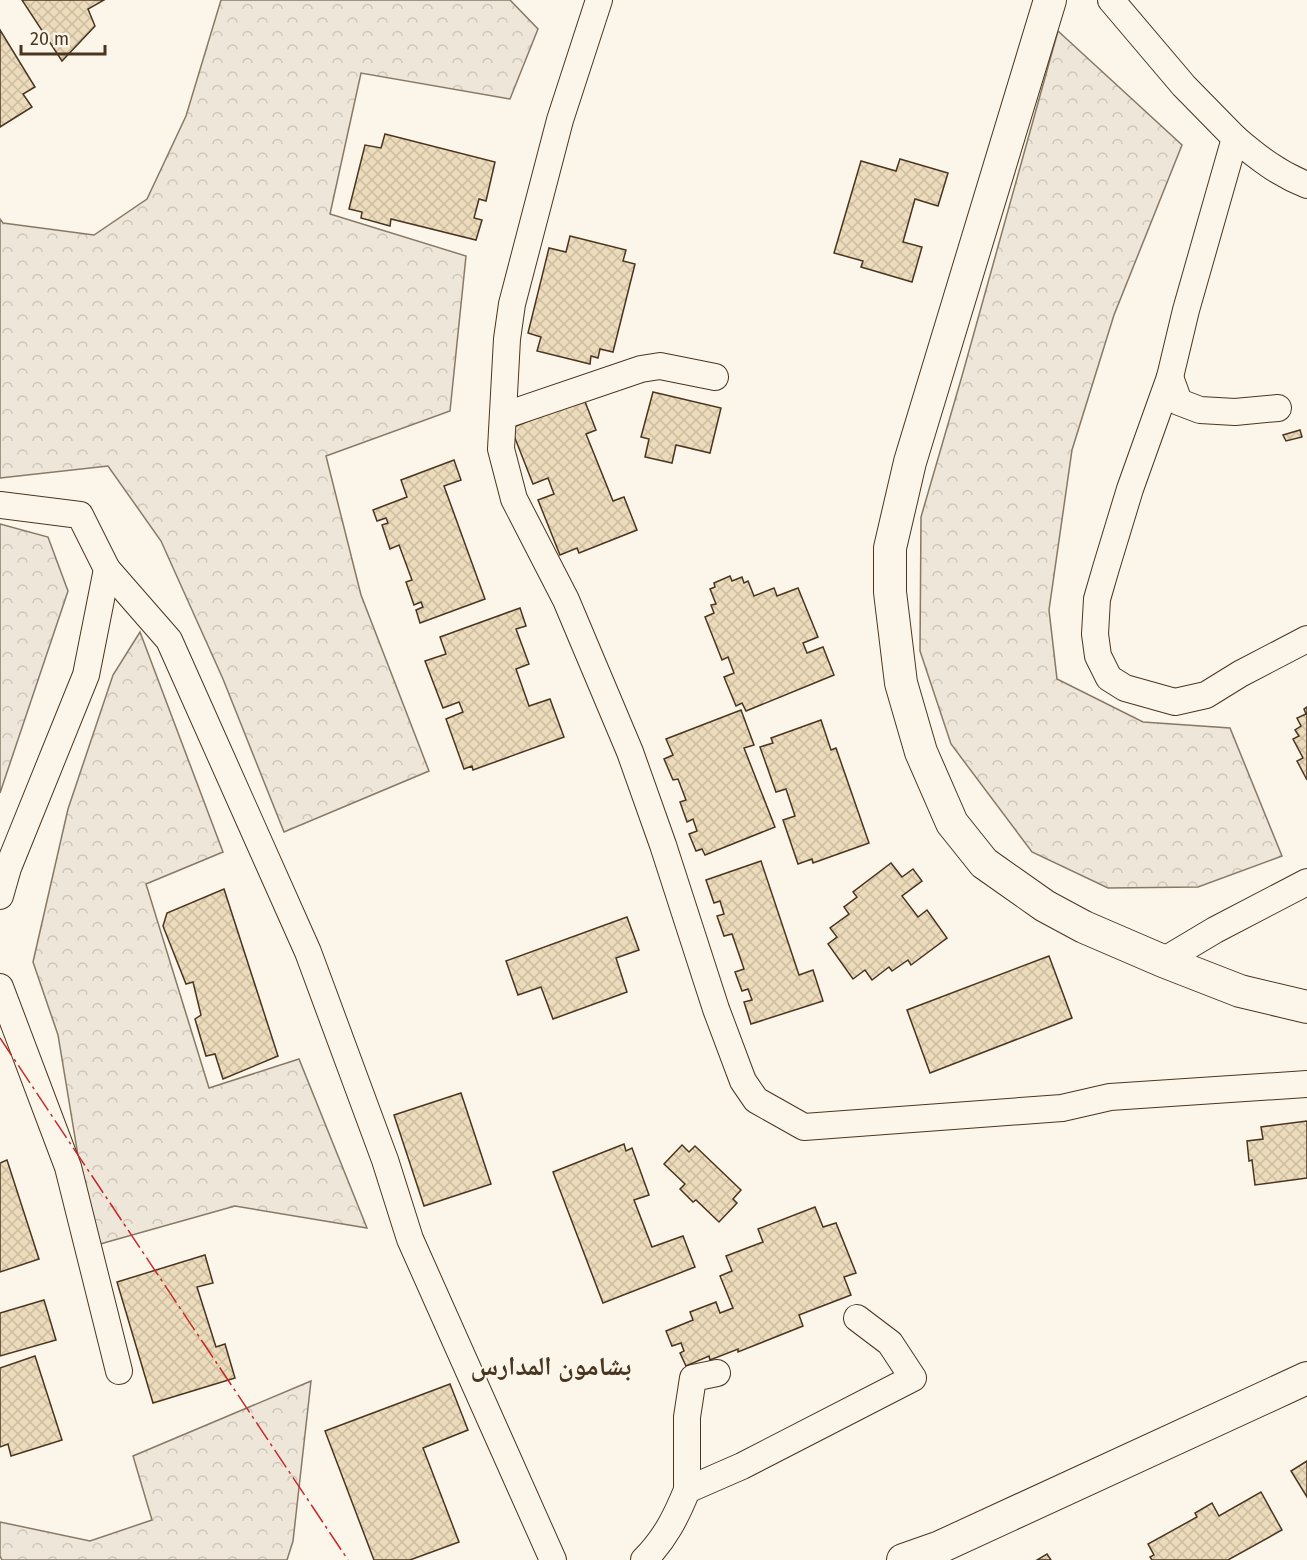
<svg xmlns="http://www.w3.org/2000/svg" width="1307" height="1560" font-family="'Fira Sans','Noto Naskh Arabic',sans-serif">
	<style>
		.forest { fill: url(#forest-crowns); stroke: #887966; stroke-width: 1.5 }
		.building { fill: url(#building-cross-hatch); stroke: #4a3520; stroke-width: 1.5 }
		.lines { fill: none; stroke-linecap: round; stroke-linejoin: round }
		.minor-casing { stroke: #4a3520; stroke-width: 28 }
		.tertiary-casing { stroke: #4a3520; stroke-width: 34 }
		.minor { stroke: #fbf6e9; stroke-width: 26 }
		.tertiary { stroke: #fbf6e9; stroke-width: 32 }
		.power { stroke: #c62828; stroke-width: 1.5; stroke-dasharray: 21 4.5 3 4.5; stroke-linecap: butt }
		.labels { text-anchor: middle; stroke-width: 4.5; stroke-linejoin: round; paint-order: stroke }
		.district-label { font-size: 26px; font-weight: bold; fill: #4a3520; stroke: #fbf6e9 }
	</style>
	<defs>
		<pattern id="forest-crowns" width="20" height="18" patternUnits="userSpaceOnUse" patternTransform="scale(1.5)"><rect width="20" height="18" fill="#ede6d9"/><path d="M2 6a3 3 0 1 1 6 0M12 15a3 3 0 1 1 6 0" fill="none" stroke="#cdc6ba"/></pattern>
		<pattern id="building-cross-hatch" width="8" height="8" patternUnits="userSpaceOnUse" patternTransform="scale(1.5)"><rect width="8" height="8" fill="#ecdcbc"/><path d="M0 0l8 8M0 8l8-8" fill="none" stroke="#ccbda1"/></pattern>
	</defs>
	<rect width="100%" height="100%" fill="#fbf6e9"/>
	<g class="forest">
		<polygon points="221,0 510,0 538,29 510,99 361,73 330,214 466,256 450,411 326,456 361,595 429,771 284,832 223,679 161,541 108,466 0,478 0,219 3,223 94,235 147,199 186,116"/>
		<polygon points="1058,31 1182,145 1114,315 1072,450 1049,610 1057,679 1143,722 1230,728 1282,856 1198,887 1108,888 1032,852 951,744 920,651 921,517 962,376"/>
		<polygon points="0,524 48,537 68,591 0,793"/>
		<polygon points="140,632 223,852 146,884 209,1088 299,1059 367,1228 235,1206 93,1246 58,1035 33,962 68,809 113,675"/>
		<polygon points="311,1381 293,1541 287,1560 2,1560 0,1556 0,1522 90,1541 152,1520 133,1456"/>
	</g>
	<g class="building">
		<polygon points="22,0 104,0 88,9 95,26 62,61"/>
		<polygon points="0,30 35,87 23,94 32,107 0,127"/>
		<polygon points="385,134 495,162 486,201 479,199 474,218 482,220 476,240 391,219 390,226 361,218 362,212 349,209 365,145 381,148"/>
		<polygon points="900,159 948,173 938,206 915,199 903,242 922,247 912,282 861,267 863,261 834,253 861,161 896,171"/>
		<polygon points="570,236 626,250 623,261 635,264 613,352 600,349 598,358 591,356 590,364 537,351 541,337 528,333 549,248 566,252"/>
		<polygon points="653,392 721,408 710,453 676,445 672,463 645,457 649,439 641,437"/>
		<polygon points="584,399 596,430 586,434 613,501 624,497 637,530 579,553 577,548 560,555 538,500 554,494 548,478 533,484 511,428"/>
		<polygon points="1300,430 1302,437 1286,441 1283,435"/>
		<polygon points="454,460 461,480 444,486 485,599 420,623 416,610 423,607 421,602 414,605 406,582 412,580 399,545 390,549 382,525 388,523 386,518 377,521 373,510 407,497 401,480"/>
		<polygon points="730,576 732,581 742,577 744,583 748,581 754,596 774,588 777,596 798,588 818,637 803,643 807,653 823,647 834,675 746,711 742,703 736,706 724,677 734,673 728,657 722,660 705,617 714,613 711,605 716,604 710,589 715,587 714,583"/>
		<polygon points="520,608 526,626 516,629 529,664 516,669 529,706 550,699 564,737 473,770 472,766 464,769 446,719 463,712 459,702 443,708 425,661 446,654 440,637"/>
		<polygon points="1307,707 1307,780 1297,761 1303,758 1293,739 1299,736 1295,730 1301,726 1297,718 1306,714 1304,709"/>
		<polygon points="741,710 754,745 744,748 775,827 705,855 702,849 696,851 689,834 697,831 693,819 687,822 680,802 686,800 678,779 673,780 664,759 673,755 666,739"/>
		<polygon points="821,720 831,750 836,748 869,843 813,863 812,859 798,864 783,820 795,816 786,789 776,792 760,747 773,743 771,738"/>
		<polygon points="761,861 799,975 813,970 823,1001 751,1024 744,1002 752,1000 748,989 742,991 735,972 744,969 732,934 724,936 717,916 724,914 720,901 714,903 706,880"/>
		<polygon points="891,863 902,877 913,869 922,881 902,896 918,917 927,910 947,938 911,965 908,960 892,971 889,967 872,980 865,970 853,979 828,944 837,937 830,928 849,914 844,907 857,897 853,892"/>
		<polygon points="224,889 278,1056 223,1079 215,1054 206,1056 195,1019 201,1015 193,982 186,984 163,926 167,913"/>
		<polygon points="627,917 639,950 616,958 627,992 553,1019 541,987 518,995 506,961"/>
		<polygon points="1049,956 1072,1018 930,1073 907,1010"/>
		<polygon points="461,1093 491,1184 424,1206 394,1115"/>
		<polygon points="1307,1121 1307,1178 1255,1185 1252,1160 1249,1161 1247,1141 1263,1139 1261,1127"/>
		<polygon points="624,1144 626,1151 632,1148 649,1195 634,1200 652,1247 683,1236 695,1267 603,1303 553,1172"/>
		<polygon points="682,1145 689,1152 695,1146 741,1190 733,1199 737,1203 719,1222 696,1200 693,1202 680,1189 685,1184 664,1164"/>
		<polygon points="7,1160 39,1259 0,1272 0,1163"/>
		<polygon points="815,1207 823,1227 836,1223 856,1273 844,1277 851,1295 799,1315 803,1326 738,1352 738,1349 710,1360 709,1356 686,1366 680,1353 684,1351 681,1343 672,1346 666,1331 693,1320 690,1312 716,1302 720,1313 733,1308 720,1276 732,1271 726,1256 763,1242 758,1229"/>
		<polygon points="205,1255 213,1283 197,1287 216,1347 225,1344 235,1378 153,1403 117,1282"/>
		<polygon points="44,1300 56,1340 0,1356 0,1313"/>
		<polygon points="35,1356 62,1440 11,1456 8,1444 0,1447 0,1368"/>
		<polygon points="450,1384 468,1430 423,1448 459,1542 410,1560 374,1560 325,1431"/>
		<polygon points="1307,1461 1307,1497 1291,1471"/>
		<polygon points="1261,1492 1282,1530 1228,1560 1152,1560 1150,1557 1154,1555 1148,1544 1197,1517 1195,1513 1212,1503 1219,1516"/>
		<polygon points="1047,1554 1051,1560 1037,1560"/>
	</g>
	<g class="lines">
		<defs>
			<g id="minor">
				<polyline points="599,0 560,120 512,304 507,339 501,449 514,499 566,600 630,752 663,845 716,1009 743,1081 756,1100 804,1127 1062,1108 1110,1097 1307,1084"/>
				<polyline points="1111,0 1184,86 1235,138 1186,310 1170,377 1130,489 1106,568 1097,599 1095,634 1098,656 1109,678 1125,688 1175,702 1206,695 1240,674 1307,639"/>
				<path d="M1235,138C1257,157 1279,174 1307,185"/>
				<polyline points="1170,377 1179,402 1200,410 1235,412 1278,408"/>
				<polyline points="503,416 641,369 660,366 715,377"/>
				<polyline points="0,505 80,515 107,569 169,640 308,952 385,1160 410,1239 553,1560"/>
				<polyline points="0,896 8,868 86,675 107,569"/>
				<polyline points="1163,961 1215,930 1307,882"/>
				<polyline points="0,987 68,1167 119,1371"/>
				<polyline points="687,1490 687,1417 693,1378 717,1373"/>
				<path d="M644,1560C665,1539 676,1517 687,1490L742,1466L913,1378L890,1343L857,1318"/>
			</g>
			<g id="tertiary">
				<polyline points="1050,0 910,462 890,548 890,592 901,683 921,752 952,823 984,863 1045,906 1084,927 1163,961 1240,991 1307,1007"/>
				<polyline points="903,1560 940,1547 1307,1378"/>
			</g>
		</defs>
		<use href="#minor" class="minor-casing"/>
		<use href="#tertiary" class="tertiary-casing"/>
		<use href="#minor" class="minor"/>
		<use href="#tertiary" class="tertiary"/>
		<polyline class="power" points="0,1038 348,1560"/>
	</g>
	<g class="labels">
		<g class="district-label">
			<text x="551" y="1375">بشامون المدارس</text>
		</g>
	</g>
	<path d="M21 45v9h84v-9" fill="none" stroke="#4a3520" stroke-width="3"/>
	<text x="30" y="45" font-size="18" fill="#4a3520" stroke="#fbf6e9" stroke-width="4.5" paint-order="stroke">20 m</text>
</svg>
